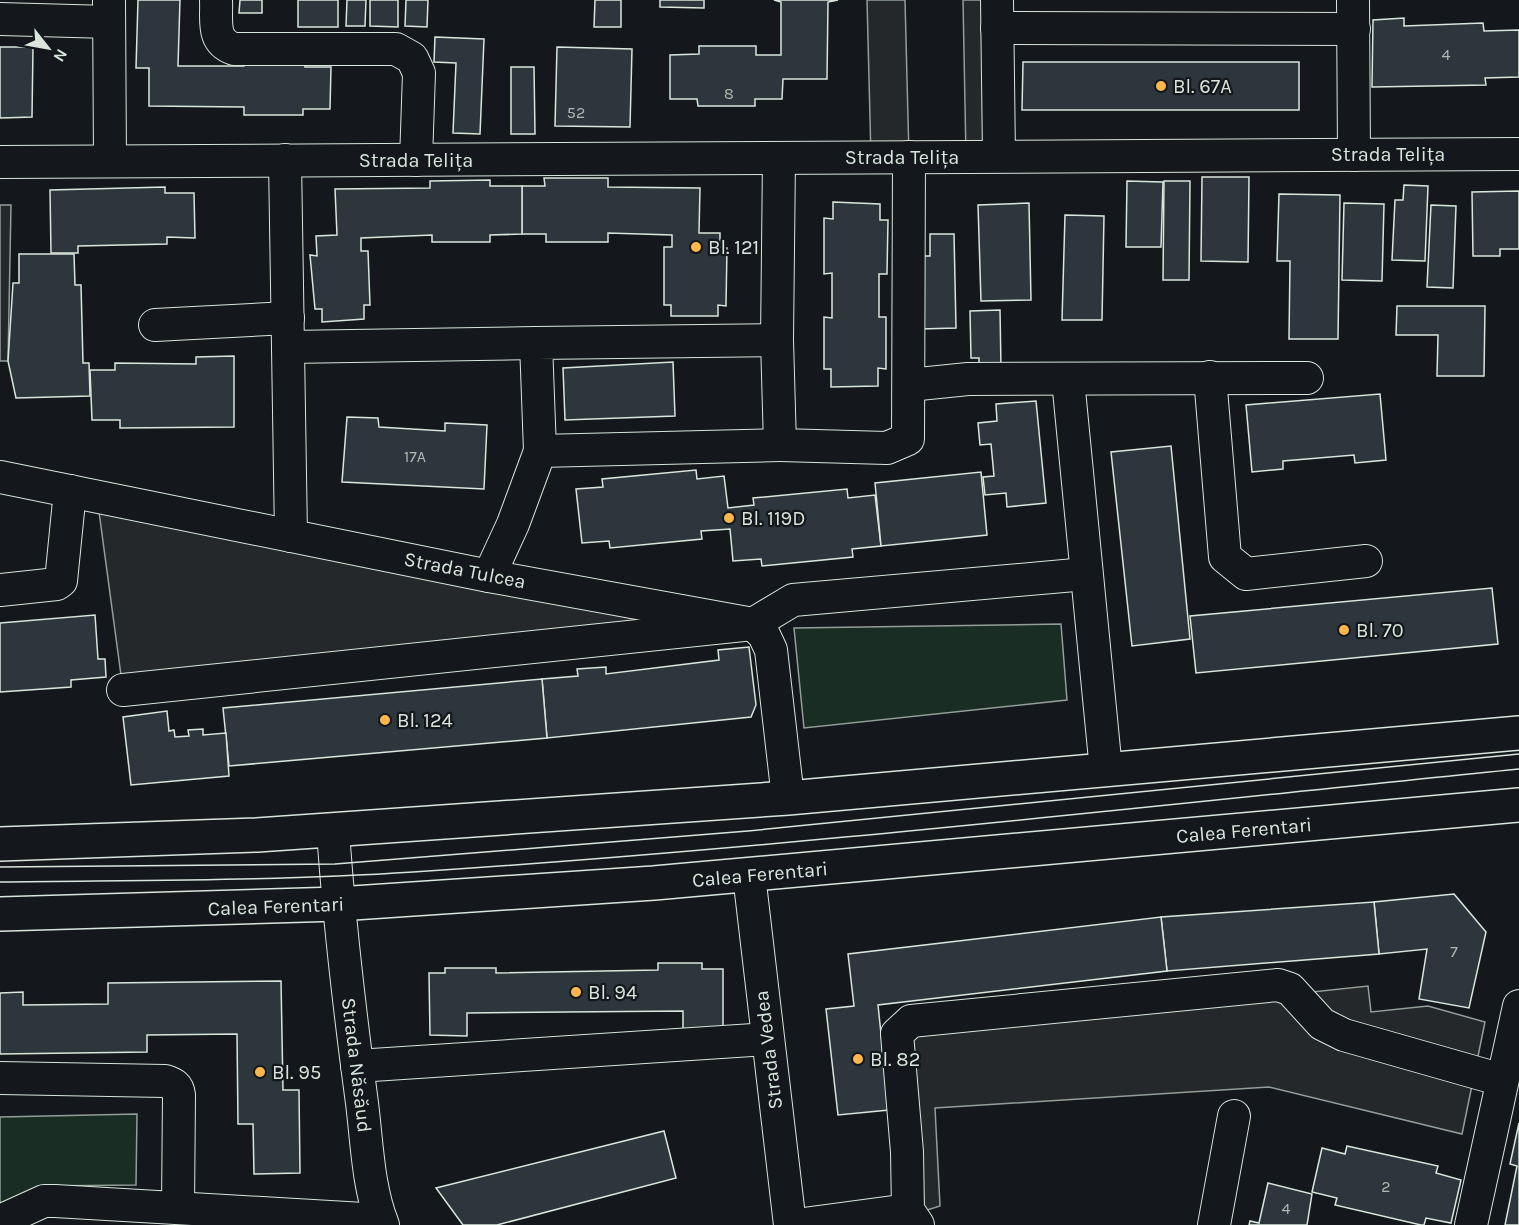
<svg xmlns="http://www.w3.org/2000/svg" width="1519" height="1225" font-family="Karla,sans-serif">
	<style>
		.green { fill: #1a2d24; stroke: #939e99; stroke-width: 1.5 }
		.parking { fill: #24282b; stroke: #939e99; stroke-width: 1.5 }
		.building { fill: #2c363c; stroke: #d8e6dc; stroke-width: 1.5 }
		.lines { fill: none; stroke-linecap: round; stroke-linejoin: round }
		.minor-casing { stroke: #d8e6dc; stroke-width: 34 }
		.major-casing { stroke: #d8e6dc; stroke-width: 36 }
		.minor { stroke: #14181c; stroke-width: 32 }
		.major { stroke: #14181c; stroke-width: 33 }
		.tram { stroke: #d8e6dc; stroke-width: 1.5 }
		.poi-dot { fill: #ffb74d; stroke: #14181c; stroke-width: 2 }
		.labels { text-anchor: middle; stroke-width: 4.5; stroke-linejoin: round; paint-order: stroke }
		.number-label { font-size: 16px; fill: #adbab4 }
		.poi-label { font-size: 20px; fill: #d8e6dc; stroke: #14181c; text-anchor: start }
		.street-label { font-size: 20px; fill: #d8e6dc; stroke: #14181c }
	</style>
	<rect width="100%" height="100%" fill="#14181c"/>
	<g class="green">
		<polygon points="1061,624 1067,700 804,728 794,628"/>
		<polygon points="137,1114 136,1185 41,1186 0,1205 0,1117"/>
	</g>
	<g class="parking">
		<polygon points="867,0 905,0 909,157 871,157"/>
		<polygon points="963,0 997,0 999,156 966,157"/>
		<polygon points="0,205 11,205 8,361 0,361"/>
		<polygon points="97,497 753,624 123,690"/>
		<polygon points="1368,986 1371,1012 1428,1006 1485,1022 1462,1134 1269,1087 935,1108 940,1206 924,1211 904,1036"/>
	</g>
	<g class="building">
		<polygon points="138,0 180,0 178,66 244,66 244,58 304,59 305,67 331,67 330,109 303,109 303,115 244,115 244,107 149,106 149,68 136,68"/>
		<polygon points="240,0 262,0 262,13 239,13"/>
		<rect x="298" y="0" width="40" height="27"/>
		<polygon points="347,0 366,0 365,26 346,26"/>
		<polygon points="370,0 398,0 398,27 370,26"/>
		<polygon points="406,0 428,0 427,27 405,26"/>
		<polygon points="595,0 621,0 621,27 594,27"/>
		<polygon points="660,0 704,0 704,8 660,7"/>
		<polygon points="774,0 838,0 828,2 827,79 783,79 782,99 755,99 755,106 698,106 697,99 670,99 670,55 699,54 699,46 756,46 756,55 781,55 781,2"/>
		<polygon points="1404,18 1404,26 1483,23 1484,31 1519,30 1519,77 1485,78 1486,85 1372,87 1373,20"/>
		<polygon points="435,37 484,39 480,134 453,133 456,63 434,62"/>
		<polygon points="0,47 33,47 32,117 0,118"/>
		<polygon points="557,47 632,49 630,127 555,126"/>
		<polygon points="1023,62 1299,62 1299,110 1022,110"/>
		<polygon points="511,67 534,67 535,134 511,134"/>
		<polygon points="1202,177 1249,177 1248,262 1201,261"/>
		<polygon points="544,178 608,178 608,187 700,188 699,233 720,233 720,248 727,248 726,306 718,305 718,316 671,316 671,305 664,305 664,247 672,247 672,235 608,233 608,242 546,242 546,234 522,234 522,186 545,186"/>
		<polygon points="490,180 490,186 522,186 522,234 490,235 490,242 432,242 432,235 361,238 361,251 368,251 370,305 364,305 364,319 322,322 322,309 315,309 310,255 317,256 316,236 337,235 335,189 430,188 430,181"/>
		<polygon points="1127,181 1163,182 1161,247 1126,247"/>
		<polygon points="1164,181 1190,181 1189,280 1163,280"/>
		<polygon points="1404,185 1428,186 1425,261 1392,260 1395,200 1403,200"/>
		<polygon points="165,187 165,193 194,193 195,238 167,237 167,244 78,246 78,253 51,253 50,190"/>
		<polygon points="1519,191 1519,249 1500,249 1500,256 1473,256 1472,192"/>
		<polygon points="1279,194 1340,195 1338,339 1289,339 1290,261 1277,261"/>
		<polygon points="833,202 880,204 880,220 888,220 887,274 879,274 879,317 886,317 886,369 878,368 878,386 831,387 831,369 824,369 824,317 832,318 832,273 824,274 824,218 833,219"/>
		<polygon points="1029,203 1031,300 981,301 978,205"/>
		<polygon points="1344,203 1384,204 1382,281 1342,280"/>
		<polygon points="1431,205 1456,206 1453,288 1427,287"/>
		<polygon points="1065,215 1104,216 1102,320 1062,320"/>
		<polygon points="930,234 954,234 956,328 920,329 918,256 930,256"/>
		<polygon points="19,254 74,254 75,285 81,285 83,363 89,363 90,396 16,398 8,361 13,283 19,283"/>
		<polygon points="1397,306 1485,306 1484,376 1437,376 1438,335 1396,335"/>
		<polygon points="1000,310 1001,369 979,369 979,358 971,358 970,311"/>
		<polygon points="234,356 234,427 120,428 120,420 92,420 90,370 115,370 115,363 196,364 196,357"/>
		<polygon points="673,362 675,416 565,420 563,368"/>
		<polygon points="1380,394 1386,460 1355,463 1354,455 1283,461 1283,469 1252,472 1246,405"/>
		<polygon points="1036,401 1046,503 1007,507 1006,493 985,495 983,477 994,476 991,444 980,445 978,423 997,421 996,404"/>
		<polygon points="347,417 378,418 379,427 445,431 445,423 487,425 484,489 342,482"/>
		<polygon points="1171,446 1190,639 1132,646 1111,452"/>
		<polygon points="696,470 697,479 724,476 728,508 754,505 753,498 847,489 848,498 875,495 881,546 852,549 853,557 762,566 761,559 733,561 730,529 701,531 702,539 610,548 609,541 582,543 576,489 603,487 602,479"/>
		<polygon points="981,472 987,535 881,546 875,483"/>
		<polygon points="1492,588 1498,644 1196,673 1190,616"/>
		<polygon points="95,615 98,659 105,659 106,677 71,680 71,687 0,692 0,623"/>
		<polygon points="749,647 756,705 751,717 547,738 542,679 578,676 577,669 606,667 606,674 719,660 718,650"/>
		<polygon points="542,679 547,738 229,766 223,708"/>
		<polygon points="167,711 169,731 174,730 175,737 189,736 188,730 203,729 203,735 226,733 229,776 131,785 123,717"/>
		<polygon points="1454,894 1486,932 1469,1008 1419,999 1427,949 1379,954 1374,902"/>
		<polygon points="1374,902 1379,954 1167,971 1161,917"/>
		<polygon points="1161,917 1167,971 878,1005 889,1110 838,1115 826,1009 854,1006 848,954"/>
		<polygon points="658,963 702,963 702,969 723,969 723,1031 683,1031 683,1011 467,1013 467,1036 430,1035 429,973 445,973 445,968 496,968 496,973 658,970"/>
		<polygon points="281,981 283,1090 299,1090 300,1173 254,1174 253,1124 238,1124 237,1034 147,1035 147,1052 0,1054 0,993 23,992 23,1005 108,1004 108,983"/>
		<polygon points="1519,1123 1519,1225 1505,1225 1517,1166 1510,1164"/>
		<polygon points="664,1131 676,1178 497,1225 463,1225 436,1188"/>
		<polygon points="1347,1146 1438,1166 1436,1173 1461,1180 1451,1223 1426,1218 1424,1225 1421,1225 1335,1205 1337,1198 1312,1192 1322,1148 1345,1154"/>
		<polygon points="1268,1183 1312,1194 1307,1225 1249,1225 1250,1221 1259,1223"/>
	</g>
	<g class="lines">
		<defs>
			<g id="minor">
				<polyline points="109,0 110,161"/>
				<path d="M216,0C217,21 211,41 234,49H396L412,58L419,73L416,160"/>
				<polyline points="997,0 999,156"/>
				<polyline points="1353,0 1354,155"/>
				<polyline points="0,19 109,22"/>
				<polyline points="997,28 1354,29"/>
				<polyline points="779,158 777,340 780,445 887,448 908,439 909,157"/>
				<polyline points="285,160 291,536"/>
				<polyline points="0,162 1519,154"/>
				<polyline points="155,325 288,318"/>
				<polyline points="777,340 536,343 540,451 780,445"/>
				<polyline points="288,347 536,343"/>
				<polyline points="1210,377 1225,557 1246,574 1366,561"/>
				<polyline points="1068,380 1106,770"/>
				<polyline points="909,385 968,379 1307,378"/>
				<polyline points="0,477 489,576 753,624 764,635 771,650 788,798"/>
				<polyline points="489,576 513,524 540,451"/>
				<polyline points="0,590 57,584 61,581 70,491"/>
				<polyline points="123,690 753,624 793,600 1086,574"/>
				<path d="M333,830C339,922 350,1013 362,1103C367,1143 368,1188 383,1225"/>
				<polyline points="749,875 790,1225"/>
				<polyline points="357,1066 767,1039"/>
				<path d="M0,1078L165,1081C174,1084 178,1086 179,1095L178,1207"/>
				<polyline points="0,1221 44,1201 55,1201 381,1220"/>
				<polyline points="796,1225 908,1210"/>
				<polyline points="918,1225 908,1210 907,1152 897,1034 911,1021 1278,985 1290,989 1322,1024 1344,1035 1502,1080"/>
				<polyline points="1214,1225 1234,1116"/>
				<polyline points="1471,1225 1519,1006"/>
			</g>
			<g id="major">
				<polyline points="0,844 257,835 788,798 1519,733"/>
				<polyline points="0,914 338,904 654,883 1519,805"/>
			</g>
		</defs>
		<use href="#minor" class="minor-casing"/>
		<use href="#major" class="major-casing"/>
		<use href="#minor" class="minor"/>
		<use href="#major" class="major"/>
		<g class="tram">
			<polyline points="0,867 335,864 410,858 748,831 1519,754"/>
			<path d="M0,882C138,880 276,881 413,872C783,848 1151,806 1519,769"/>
		</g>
	</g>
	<g class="poi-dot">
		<circle cx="1161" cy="86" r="6"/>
		<circle cx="696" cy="247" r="6"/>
		<circle cx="729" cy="518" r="6"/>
		<circle cx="1344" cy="630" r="6"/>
		<circle cx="385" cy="720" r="6"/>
		<circle cx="576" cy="992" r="6"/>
		<circle cx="858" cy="1059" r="6"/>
		<circle cx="260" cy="1072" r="6"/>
	</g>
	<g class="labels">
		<g class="number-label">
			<text x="1446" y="60">4</text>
			<text x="729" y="99">8</text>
			<text x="576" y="118">52</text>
			<text x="415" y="462">17A</text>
			<text x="1454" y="957">7</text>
			<text x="1386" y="1192">2</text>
			<text x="1286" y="1214">4</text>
		</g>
		<g class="poi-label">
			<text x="1173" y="93">Bl. 67A</text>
			<text x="708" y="254">Bl. 121</text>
			<text x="741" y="525">Bl. 119D</text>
			<text x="1356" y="637">Bl. 70</text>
			<text x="397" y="727">Bl. 124</text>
			<text x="588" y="999">Bl. 94</text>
			<text x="870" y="1066">Bl. 82</text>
			<text x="272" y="1079">Bl. 95</text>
		</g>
		<g class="street-label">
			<text x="1388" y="161">Strada Telița</text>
			<text x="902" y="164">Strada Telița</text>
			<text x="416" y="167">Strada Telița</text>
			<text transform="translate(465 570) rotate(11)" y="7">Strada Tulcea</text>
			<text transform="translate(1244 830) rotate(-5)" y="7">Calea Ferentari</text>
			<text transform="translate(760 874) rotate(-5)" y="7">Calea Ferentari</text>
			<text transform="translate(276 906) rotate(-2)" y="7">Calea Ferentari</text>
			<text transform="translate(768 1050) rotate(-97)" y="7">Strada Vedea</text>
			<text transform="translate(357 1065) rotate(83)" y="7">Strada Năsăud</text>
		</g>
	</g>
	<g transform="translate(48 48) rotate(121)" stroke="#14181c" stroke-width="4.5" paint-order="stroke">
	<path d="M0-4.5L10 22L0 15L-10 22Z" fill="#d8e6dc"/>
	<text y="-9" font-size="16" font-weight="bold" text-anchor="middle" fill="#d8e6dc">N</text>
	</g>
</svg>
